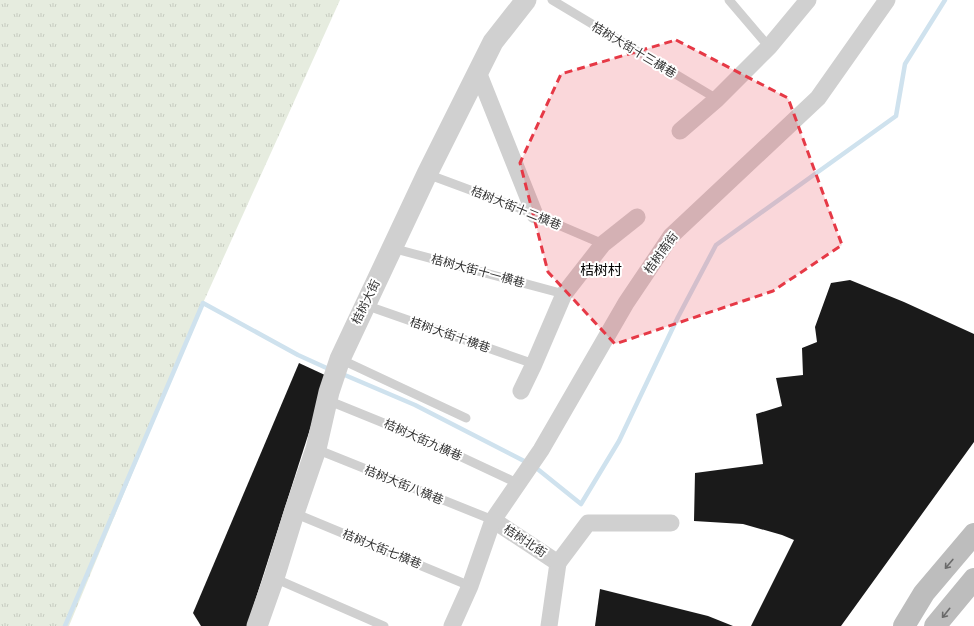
<svg xmlns="http://www.w3.org/2000/svg" width="974" height="626" font-family="Karla,'Noto Sans SC',sans-serif">
	<style>
		.grass { fill: url(#grass-tufts) }
		.lines { fill: none; stroke-linecap: round; stroke-linejoin: round }
		.stream { stroke: #cfe2ee; stroke-width: 4.5 }
		.building { fill: #1a1a1a }
		.service { stroke: #d0d0d0; stroke-width: 9 }
		.minor { stroke: #d0d0d0; stroke-width: 17 }
		.tertiary { stroke: #d0d0d0; stroke-width: 21 }
		.secondary { stroke: #bdbdbd; stroke-width: 22 }
		.oneway { stroke: #6a6a6a }
		.marked { fill: #e63946; fill-opacity: 0.2; stroke: #e63946; stroke-width: 3; stroke-dasharray: 8 5; stroke-linejoin: round }
		.labels { text-anchor: middle; stroke-width: 4; stroke-linejoin: round; paint-order: stroke }
		.street-label { font-size: 12px; fill: #333; stroke: #fff }
		.quarter-label { font-size: 14px; fill: #000; stroke: #fff }
	</style>
	<defs>
		<pattern id="grass-tufts" width="24" height="20" patternUnits="userSpaceOnUse"><rect width="24" height="20" fill="#e6ecdf"/><path d="M3 7l-1-3M5 7V3M7 7l1-3M15 17l-1-3M17 17v-4M19 17l1-3" fill="none" stroke="#c6cbc0"/></pattern>
	</defs>
	<rect width="100%" height="100%" fill="#fff"/>
	<polygon class="grass" points="0,0 340,0 203,303 69,626 0,626"/>
	<g class="lines">
		<g class="stream">
			<polyline points="340,373 415,405 528,463"/>
			<polyline points="535,467 581,504 619,441 678,317 716,245 896,116 905,64 945,0"/>
			<polyline points="65,626 203,303 298,355 331,370"/>
		</g>
	</g>
	<g class="building">
		<polygon points="850,280 904,302 974,334 974,442 841,626 751,626 794,540 782,535 743,524 694,521 695,473 763,464 756,414 782,406 776,378 803,375 802,348 817,342 815,327 831,283"/>
		<polygon points="299,363 327,376 247,626 201,626 193,613"/>
		<polygon points="600,589 708,616 733,626 595,626"/>
	</g>
	<g class="lines">
		<g class="service">
			<polyline points="552,0 717,99"/>
			<polyline points="729,0 769,47"/>
			<polyline points="427,174 519,208 603,244"/>
			<polyline points="392,248 564,294"/>
			<polyline points="365,305 534,364"/>
			<polyline points="340,359 466,418"/>
			<polyline points="327,400 423,439 517,483"/>
			<polyline points="316,449 493,520"/>
			<polyline points="294,513 470,586"/>
			<polyline points="274,578 384,626"/>
		</g>
		<g class="minor">
			<polyline points="478,72 535,215"/>
			<polyline points="680,131 717,99 769,47 808,0"/>
			<polyline points="521,391 534,364 564,294 603,244 637,217"/>
			<polyline points="493,520 558,563 549,626"/>
			<polyline points="558,563 588,523 671,523"/>
			<polyline points="452,626 470,586 493,520 541,450 626,303 671,236 818,98 887,0"/>
		</g>
		<polyline class="tertiary" points="257,626 274,578 294,513 316,449 329,392 340,359 427,174 493,42 526,0"/>
		<g class="secondary">
			<polyline points="904,626 924,593 974,534"/>
			<polyline points="935,626 974,579"/>
		</g>
	</g>
	<defs><path id="oneway-shaft" d="M-6 0H5M1.5-3L5.5 0L1.5 3" fill="none" stroke-width="1.6" stroke-linecap="round" stroke-linejoin="round"/></defs>
	<g class="oneway">
		<use href="#oneway-shaft" transform="translate(949 564) rotate(130)"/>
		<use href="#oneway-shaft" transform="translate(946 613) rotate(129)"/>
	</g>
	<path class="marked" d="M676,40L788,98L842,245L773,291L615,344L548,272L520,163L561,74Z"/>
	<g class="labels">
		<g class="street-label">
			<text transform="translate(634 50) rotate(31)" y="4">桔树大街十三横巷</text>
			<text transform="translate(516 208) rotate(22)" y="4">桔树大街十二横巷</text>
			<text transform="translate(661 253) rotate(-54)" y="4">桔树南街</text>
			<text transform="translate(478 271) rotate(15)" y="4">桔树大街十一横巷</text>
			<text transform="translate(366 302) rotate(-64)" y="4">桔树大街</text>
			<text transform="translate(450 335) rotate(19)" y="4">桔树大街十横巷</text>
			<text transform="translate(423 440) rotate(24)" y="4">桔树大街九横巷</text>
			<text transform="translate(404 485) rotate(22)" y="4">桔树大街八横巷</text>
			<text transform="translate(525 541) rotate(33)" y="4">桔树北街</text>
			<text transform="translate(382 549) rotate(22)" y="4">桔树大街七横巷</text>
		</g>
		<g class="quarter-label">
			<text x="601" y="275">桔树村</text>
		</g>
	</g>
</svg>
